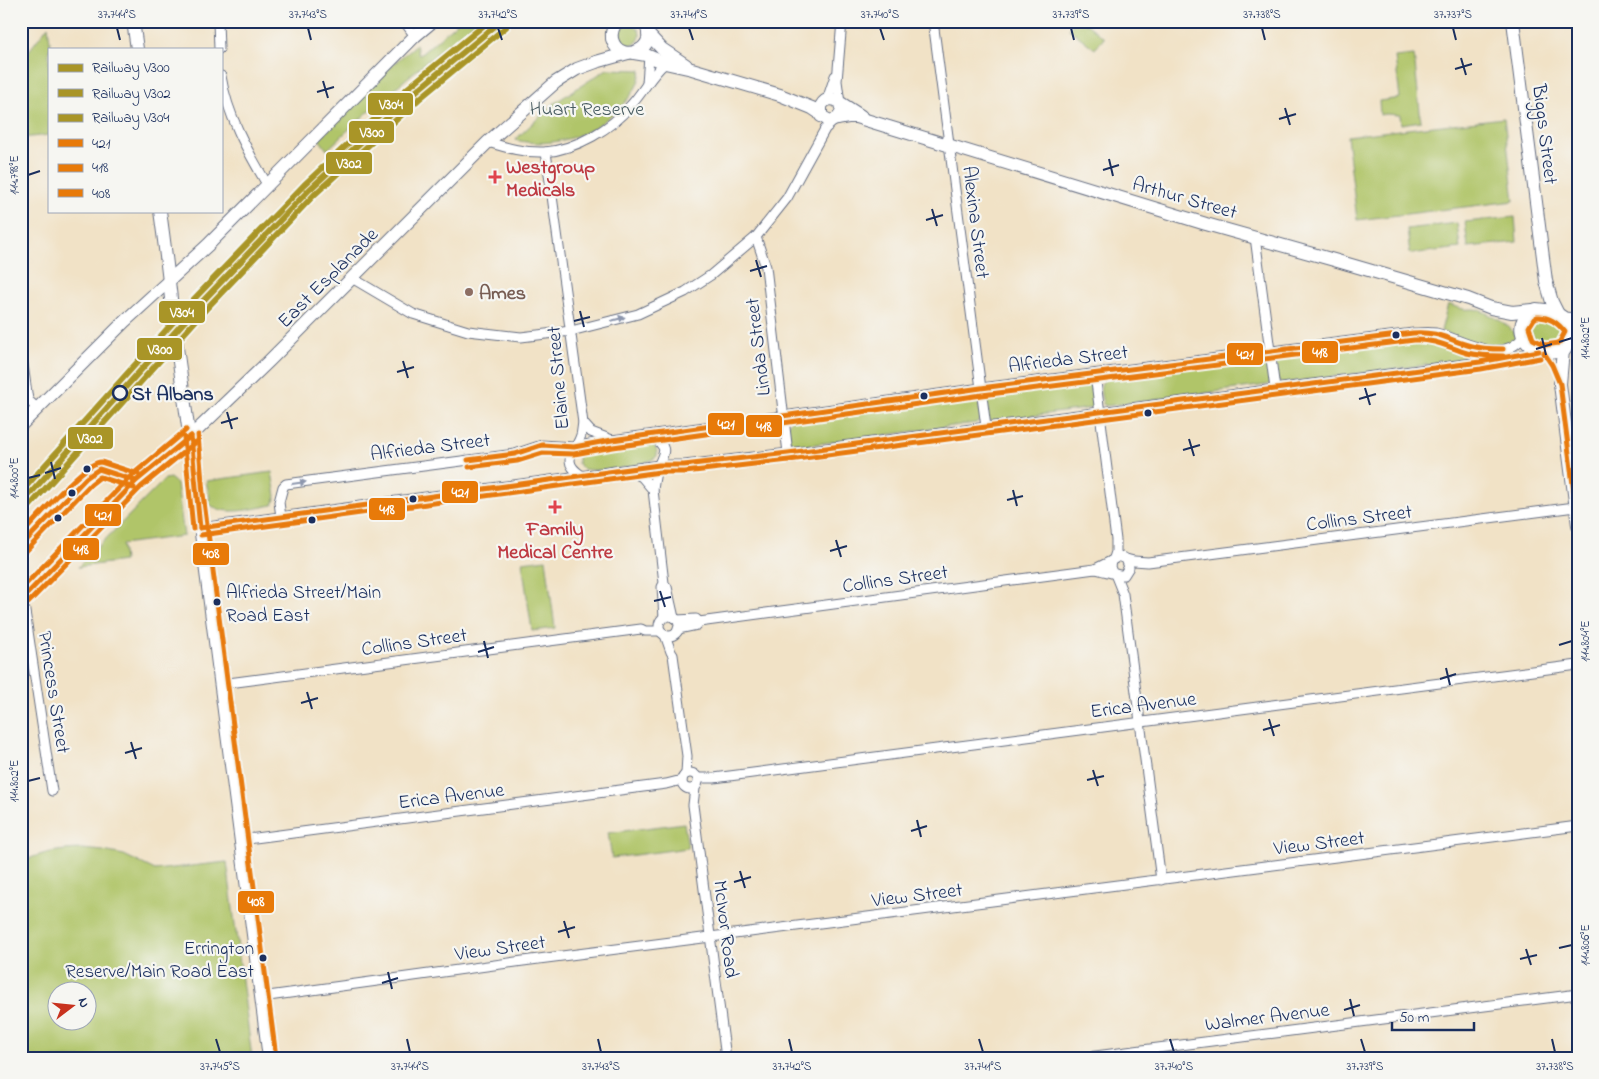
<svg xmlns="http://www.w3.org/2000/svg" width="1599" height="1079" font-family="'Indie Flower',sans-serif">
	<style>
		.green { fill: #b0c569; stroke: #667a64; fill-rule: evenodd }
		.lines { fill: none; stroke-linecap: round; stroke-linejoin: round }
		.street-casing { stroke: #666e82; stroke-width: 11 }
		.secondary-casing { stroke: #666e82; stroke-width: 14 }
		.street { stroke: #fff; stroke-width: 9 }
		.secondary { stroke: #fff; stroke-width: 12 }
		.bus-1-casing { stroke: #f6f6f2; stroke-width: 9 }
		.bus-2-casing { stroke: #f6f6f2; stroke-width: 9 }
		.bus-3-casing { stroke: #f6f6f2; stroke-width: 9 }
		.bus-1 { stroke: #e87a09; stroke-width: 5 }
		.bus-2 { stroke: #e87a09; stroke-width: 5 }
		.bus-3 { stroke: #e87a09; stroke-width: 5 }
		.rail-1-casing { stroke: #f6f6f2; stroke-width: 10 }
		.rail-2-casing { stroke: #f6f6f2; stroke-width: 10 }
		.rail-3-casing { stroke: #f6f6f2; stroke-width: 10 }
		.rail-1 { stroke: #a99527; stroke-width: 6 }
		.rail-2 { stroke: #a99527; stroke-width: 6 }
		.rail-3 { stroke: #a99527; stroke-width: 6 }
		.oneway { fill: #8d97ae }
		.ticks { fill: none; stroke: #1b2f5e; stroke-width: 2 }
		.health-dot { fill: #e0444e; stroke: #f6f6f2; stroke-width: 2 }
		.education-dot { fill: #8d6e63; stroke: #f6f6f2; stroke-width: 2 }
		.bus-dot { fill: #1b2f5e; stroke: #f6f6f2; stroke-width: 2 }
		.stop-dot { fill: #f6f6f2; stroke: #1b2f5e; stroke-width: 2.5 }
		.labels { text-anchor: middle; stroke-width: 4.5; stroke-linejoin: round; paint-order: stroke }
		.bus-label { font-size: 19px; fill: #1b2f5e; stroke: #f6f6f2; text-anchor: start }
		.park-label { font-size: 20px; fill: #485c61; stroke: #f6f6f2 }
		.street-label { font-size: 20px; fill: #1b2f5e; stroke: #f6f6f2 }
		.health-label { font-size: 20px; font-weight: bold; fill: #be3a42; stroke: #f6f6f2; text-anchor: start }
		.education-label { font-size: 20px; font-weight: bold; fill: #785e54; stroke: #f6f6f2; text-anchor: start }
		.stop-label { font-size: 20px; font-weight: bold; fill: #1b2f5e; stroke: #f6f6f2; text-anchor: start }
		.line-badge { stroke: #f6f6f2; stroke-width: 2 }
		.badge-label { font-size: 14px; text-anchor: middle; font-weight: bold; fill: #fff }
		.neatline { fill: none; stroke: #1b2f5e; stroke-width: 2 }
		.ticks-label { font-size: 12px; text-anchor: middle; fill: #1b2f5e }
	</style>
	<rect width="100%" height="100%" fill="#f6f6f2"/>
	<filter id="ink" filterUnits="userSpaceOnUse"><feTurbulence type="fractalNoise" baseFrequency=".02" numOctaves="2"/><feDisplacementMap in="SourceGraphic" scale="10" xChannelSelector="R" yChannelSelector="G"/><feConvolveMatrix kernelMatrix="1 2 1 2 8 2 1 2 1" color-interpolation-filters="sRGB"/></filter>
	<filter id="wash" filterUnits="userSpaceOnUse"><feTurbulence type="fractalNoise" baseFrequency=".0096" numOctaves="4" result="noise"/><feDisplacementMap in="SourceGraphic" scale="20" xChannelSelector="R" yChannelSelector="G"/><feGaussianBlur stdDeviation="1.12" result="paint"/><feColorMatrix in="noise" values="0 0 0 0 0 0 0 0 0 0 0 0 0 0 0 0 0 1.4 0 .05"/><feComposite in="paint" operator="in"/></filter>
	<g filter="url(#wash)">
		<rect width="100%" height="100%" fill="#f1e2c6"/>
		<g class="green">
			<path d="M459,21H477C425,62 375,104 327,150L319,139L399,59L416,45L418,54L420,55Z"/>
			<polygon points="1075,21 1083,21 1104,38 1095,49 1069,29"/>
			<circle cx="630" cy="35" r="10"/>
			<polygon points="48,26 51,49 49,49 49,135 21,138 21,61"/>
			<path d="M1414,55L1421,121L1401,124L1400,115C1393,115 1387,113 1380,115L1379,101L1400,98L1395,57Z"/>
			<path d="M607,69L641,70C639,87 630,98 618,109C591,136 553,149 515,140L553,104Z"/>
			<polygon points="1504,118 1514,201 1357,220 1347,136"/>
			<polygon points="1515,217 1517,242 1468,247 1465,222"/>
			<polygon points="1457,223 1460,248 1410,254 1407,229"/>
			<path d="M1448,304C1453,306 1458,308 1463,309C1469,310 1473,308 1479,310C1494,315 1542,343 1497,346C1478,348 1458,337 1441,331Z"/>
			<path d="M1540,319C1550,319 1559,322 1562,332L1559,342C1545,348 1522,337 1533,321Z"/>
			<path d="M1429,336C1444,339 1456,346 1471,350C1486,353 1499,351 1514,349L1515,352L1480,358L1283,383L1278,381C1277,372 1272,360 1281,355Z"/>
			<path d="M1257,358H1264L1268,363L1270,383L1267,385L1106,406L1103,404C1101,394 1097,384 1107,378Z"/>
			<path d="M1082,380C1094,383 1094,394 1095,404L1092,408L993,421L989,420L986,396L990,392Z"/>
			<path d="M970,395C981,397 979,409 981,419L976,423L794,447L790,444L788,424L792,419L797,417Z"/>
			<path d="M630,442C642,442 658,439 657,456C648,466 597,473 584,469C582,468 579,465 578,464V456L585,450Z"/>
			<path d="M272,472L276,496L273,505C253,508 222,519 206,501L210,499L206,481Z"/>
			<polygon points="170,478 177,484 184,536 122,544 124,561 78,567 165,479"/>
			<polygon points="546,559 555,628 532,631 522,562"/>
			<polygon points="684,823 688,848 612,858 608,833"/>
			<path d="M82,849L103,851L124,855L155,870L227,862L252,1058H21V862C43,852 58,850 82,849ZM58,992H88V1022H58Z"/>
		</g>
	</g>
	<g filter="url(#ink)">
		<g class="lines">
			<defs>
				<g id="street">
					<polyline points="218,21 219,49"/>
					<polyline points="404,21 415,36"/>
					<polyline points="933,21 986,427"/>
					<path d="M221,76C227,115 248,152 268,186"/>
					<polyline points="647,83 649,56"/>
					<polyline points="827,100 835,76"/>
					<polyline points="840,103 837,81 842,21"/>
					<path d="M488,142C507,148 525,153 545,152C577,149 611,129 631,105C644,91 650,76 665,63"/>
					<path d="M546,152L583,423C582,427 582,432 581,435C576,452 559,460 581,475"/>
					<polyline points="756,237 766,267 788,453"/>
					<polyline points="1255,237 1275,389"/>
					<polyline points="352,278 413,314 468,331 521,337 571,331 638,314 685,292 711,275 756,237 787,198 825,129 834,121"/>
					<polyline points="1563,317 1578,318"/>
					<polyline points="21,350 28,400 37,408"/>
					<polyline points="1095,374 1116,540 1116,552 1114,558"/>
					<polyline points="583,423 591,432 612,440"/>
					<path d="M652,435C667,449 666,449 658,466C655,474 654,482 653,490L664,583L662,587L664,618"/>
					<polyline points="627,470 642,477 653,490"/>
					<path d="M281,517L279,502L283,487L286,484L515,454L542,445L574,447L612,440L981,388L1413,333C1421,333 1428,332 1436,333C1462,339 1501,366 1523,337"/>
					<polyline points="200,528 659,465 684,465 788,453 1480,362 1539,352"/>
					<polyline points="1126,559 1134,561 1148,562 1575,507"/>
					<path d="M1095,569C1103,570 1117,576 1124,575L1129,567L1126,559L1119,556L1111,561L1110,567L1112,572"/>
					<polyline points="1115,574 1123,594 1161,880"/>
					<polyline points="667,587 674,618"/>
					<polyline points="23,598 52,791"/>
					<circle cx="669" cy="626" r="10"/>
					<polyline points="677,620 696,619 699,622"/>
					<polyline points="678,629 697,625 699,622 1095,569 1111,561"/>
					<polyline points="665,635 671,652 673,655 687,756 686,774"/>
					<polyline points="221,684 641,629 645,631 661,631"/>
					<circle cx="690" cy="781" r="8"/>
					<polyline points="698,778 714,778 1578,665"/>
					<polyline points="695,788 693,805 726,1058"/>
					<polyline points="240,840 666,784 682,780"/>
					<polyline points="261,997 523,961 1578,826"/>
					<polyline points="1080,1058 1578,994"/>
				</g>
				<g id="secondary">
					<polyline points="133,21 137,49"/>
					<path d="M618,21C613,26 611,32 612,39C620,68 665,46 642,21"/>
					<polyline points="1513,21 1546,281 1552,302 1558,314"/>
					<polyline points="648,34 662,49 686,65"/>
					<polyline points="634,53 646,55 665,63 692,69 780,95 812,108 821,114"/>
					<path d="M840,104L842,112L837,119L830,121L821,116V106C824,100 829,98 836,100L861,116"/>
					<polyline points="837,119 848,117 856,117 1206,224 1334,260 1468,299 1491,308 1512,312 1532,310"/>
					<path d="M160,211C166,252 170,292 175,332C182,387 191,440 196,495L269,1058"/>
					<path d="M1536,309C1554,310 1564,314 1574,331L1565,350C1558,352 1548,354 1541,352C1520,346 1512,318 1536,309Z"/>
					<polyline points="1563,350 1560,384 1578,525"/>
					<polyline points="21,425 125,321 208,245 415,36 433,21"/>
					<polyline points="21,600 136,481 191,436 269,361 488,142 556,82 577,69 596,62 628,53"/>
				</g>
			</defs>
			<use href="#street" class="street-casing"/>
			<use href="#secondary" class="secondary-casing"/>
			<use href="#street" class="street"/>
			<use href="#secondary" class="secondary"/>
			<defs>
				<g id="bus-1">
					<polyline points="1544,353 1552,365 1560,384 1578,523"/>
					<polyline points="191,436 200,528"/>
					<path d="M468,460L515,454L542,445L574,447L612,440L981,388L1413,333C1438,331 1449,340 1471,346C1482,349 1492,349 1503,349"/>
					<polyline points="200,528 659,465 684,465 788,453 1480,362 1539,351"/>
					<polyline points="21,546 86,478 99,469 136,481"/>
					<polyline points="21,597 23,598 136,481 191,436"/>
				</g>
				<g id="bus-2">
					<path d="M1537,317C1549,316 1558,323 1565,332L1559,343L1545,345L1533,339L1529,327L1534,319Z"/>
					<polyline points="184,437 193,529"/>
					<path d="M469,467L517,461L543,453L574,454L613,447L982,395L1414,340C1435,339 1448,347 1467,353C1479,356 1491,356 1503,356"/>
					<polyline points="201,535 660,472 685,472 789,460 1481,369 1540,358"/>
					<polyline points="26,551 91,484 100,477 134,488"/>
					<polyline points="21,605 28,603 141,487 196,442"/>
				</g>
				<g id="bus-3">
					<polyline points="198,435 203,494 276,1057"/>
					<path d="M21,535C35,521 84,462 101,462L138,474"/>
					<polyline points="21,589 131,476 186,430"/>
				</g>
			</defs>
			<use href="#bus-1" class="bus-1-casing"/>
			<use href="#bus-2" class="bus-2-casing"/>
			<use href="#bus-3" class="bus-3-casing"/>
			<use href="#bus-1" class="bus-1"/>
			<use href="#bus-2" class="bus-2"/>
			<use href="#bus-3" class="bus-3"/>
			<defs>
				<polyline id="rail-1" points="21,504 200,304 309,190 414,93 501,21"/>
				<polyline id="rail-2" points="27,509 206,309 314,195 419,99 506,27"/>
				<polyline id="rail-3" points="21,492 194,299 304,185 409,87 489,21"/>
			</defs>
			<use href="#rail-1" class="rail-1-casing"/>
			<use href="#rail-2" class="rail-2-casing"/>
			<use href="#rail-3" class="rail-3-casing"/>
			<use href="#rail-1" class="rail-1"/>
			<use href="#rail-2" class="rail-2"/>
			<use href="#rail-3" class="rail-3"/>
		</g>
		<defs><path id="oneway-solid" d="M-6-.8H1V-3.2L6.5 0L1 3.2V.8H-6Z" transform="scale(1.25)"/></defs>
		<g class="oneway">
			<use href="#oneway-solid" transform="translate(618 319) rotate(-15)"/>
			<use href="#oneway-solid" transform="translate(299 483) rotate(-8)"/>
		</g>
	</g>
	<path class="ticks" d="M117,28L120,40M308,28L311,40M498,28L502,40M689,28L693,40M880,28L884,40M1071,28L1074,40M1262,28L1265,40M1453,28L1456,40M1461,58L1466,75M1455,69L1472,64M323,81L328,98M317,92L334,87M1285,108L1290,125M1279,119L1296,114M1109,159L1113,176M1103,170L1119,165M28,175L40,171M932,209L937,226M926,220L943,215M756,260L761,277M750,271L767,266M580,311L584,327M574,321L590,317M1542,338L1546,355M1559,342L1572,338M1536,349L1552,344M403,361L408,378M397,372L414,367M1365,388L1370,405M1359,399L1376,394M227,412L232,429M221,423L238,418M1189,439L1194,456M1183,450L1200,445M51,462L55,479M45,473L61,468M28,478L40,475M1013,490L1017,506M1007,500L1023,496M836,540L841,557M830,551L847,546M660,591L665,607M654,601L671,597M484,641L488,658M1559,645L1572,641M478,652L494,647M1446,668L1450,685M1440,679L1456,674M307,692L312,709M301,703L318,698M1269,719L1274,736M1263,730L1280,725M131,742L136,759M125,753L142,748M1093,770L1098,786M1087,780L1104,776M28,781L40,778M917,820L921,837M911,831L927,826M740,871L745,888M734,882L751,877M564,921L569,938M558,932L575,927M1559,948L1572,945M1526,949L1531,965M1520,959L1537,955M388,972L392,989M382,983L398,978M1350,999L1354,1016M1344,1010L1360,1005M216,1039L220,1052M407,1039L410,1052M598,1039L601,1052M789,1039L792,1052M979,1039L983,1052M1170,1039L1174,1052M1361,1039L1365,1052M1552,1039L1555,1052"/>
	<g class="health-dot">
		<path d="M492.5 169.5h5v5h5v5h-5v5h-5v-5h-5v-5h5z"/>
		<path d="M552.5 499.5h5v5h5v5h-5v5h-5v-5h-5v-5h5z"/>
	</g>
	<circle class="education-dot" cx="469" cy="292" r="5"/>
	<g class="bus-dot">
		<circle cx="1396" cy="335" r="4.5"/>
		<circle cx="924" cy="396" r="4.5"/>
		<circle cx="1148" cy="413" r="4.5"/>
		<circle cx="87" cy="469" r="4.5"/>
		<circle cx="72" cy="493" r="4.5"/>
		<circle cx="413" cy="499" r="4.5"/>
		<circle cx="58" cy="518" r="4.5"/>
		<circle cx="312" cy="520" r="4.5"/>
		<circle cx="217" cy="602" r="4.5"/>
		<circle cx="263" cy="958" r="4.5"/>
	</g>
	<circle class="stop-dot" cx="120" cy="393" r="7"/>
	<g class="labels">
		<g class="bus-label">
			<text x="226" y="598">Alfrieda Street/Main<tspan x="226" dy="23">Road East</tspan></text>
			<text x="254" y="954" text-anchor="end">Errington<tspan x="254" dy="23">Reserve/Main Road East</tspan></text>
		</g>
		<g class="park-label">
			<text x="587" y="115">Huart Reserve</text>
		</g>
		<g class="street-label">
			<text transform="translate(1546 134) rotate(83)" y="7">Biggs Street</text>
			<text transform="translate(1185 197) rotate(16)" y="7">Arthur Street</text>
			<text transform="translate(977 222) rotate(83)" y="7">Alexina Street</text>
			<text transform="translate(327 277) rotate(-45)" y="7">East Esplanade</text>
			<text transform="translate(757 347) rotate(-97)" y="7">Linda Street</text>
			<text transform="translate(1068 358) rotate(-7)" y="7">Alfrieda Street</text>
			<text transform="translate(557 378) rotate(-95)" y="7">Elaine Street</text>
			<text transform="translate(430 446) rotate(-7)" y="7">Alfrieda Street</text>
			<text transform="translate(1359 517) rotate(-7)" y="7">Collins Street</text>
			<text transform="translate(895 578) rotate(-8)" y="7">Collins Street</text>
			<text transform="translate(414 641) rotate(-8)" y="7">Collins Street</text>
			<text transform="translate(55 692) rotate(81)" y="7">Princess Street</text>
			<text transform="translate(1143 704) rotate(-7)" y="7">Erica Avenue</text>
			<text transform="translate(451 795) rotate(-7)" y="7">Erica Avenue</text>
			<text transform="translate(1319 842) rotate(-7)" y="7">View Street</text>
			<text transform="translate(917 894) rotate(-7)" y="7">View Street</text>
			<text transform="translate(727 929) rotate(83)" y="7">McIvor Road</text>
			<text transform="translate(500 947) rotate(-8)" y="7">View Street</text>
			<text transform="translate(1267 1016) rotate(-7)" y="7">Walmer Avenue</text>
		</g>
		<g class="health-label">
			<text x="506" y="173">Westgroup<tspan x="506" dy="23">Medicals</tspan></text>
			<text x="555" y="535" text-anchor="middle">Family<tspan x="555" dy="23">Medical Centre</tspan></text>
		</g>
		<g class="education-label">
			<text x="479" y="299">Ames</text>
		</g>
		<g class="stop-label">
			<text x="132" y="400">St Albans</text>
		</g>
	</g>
	<g class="line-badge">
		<rect x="367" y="92" width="47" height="24" rx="5" fill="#a99527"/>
		<rect x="348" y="120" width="47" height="24" rx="5" fill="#a99527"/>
		<rect x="325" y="151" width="48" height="24" rx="5" fill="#a99527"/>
		<rect x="158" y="300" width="48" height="24" rx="5" fill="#a99527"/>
		<rect x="136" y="337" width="47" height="24" rx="5" fill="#a99527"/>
		<rect x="1301" y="340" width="38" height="24" rx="5" fill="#e87a09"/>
		<rect x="1226" y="342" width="38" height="24" rx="5" fill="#e87a09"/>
		<rect x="707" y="412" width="38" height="24" rx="5" fill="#e87a09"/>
		<rect x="745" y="414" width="38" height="24" rx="5" fill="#e87a09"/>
		<rect x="67" y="426" width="47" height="24" rx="5" fill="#a99527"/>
		<rect x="441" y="480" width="38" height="24" rx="5" fill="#e87a09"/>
		<rect x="368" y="497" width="38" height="24" rx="5" fill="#e87a09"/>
		<rect x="84" y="503" width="38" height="24" rx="5" fill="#e87a09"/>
		<rect x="62" y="537" width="38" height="24" rx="5" fill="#e87a09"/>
		<rect x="192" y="542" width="38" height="24" rx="5" fill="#e87a09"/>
		<rect x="237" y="890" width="38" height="24" rx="5" fill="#e87a09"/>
	</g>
	<g class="badge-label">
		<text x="391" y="109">V304</text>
		<text x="372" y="137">V300</text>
		<text x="349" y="168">V302</text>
		<text x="182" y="317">V304</text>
		<text x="160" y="354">V300</text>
		<text x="1320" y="357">418</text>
		<text x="1245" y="359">421</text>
		<text x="726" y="429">421</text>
		<text x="764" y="431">418</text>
		<text x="90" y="443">V302</text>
		<text x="460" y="497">421</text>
		<text x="387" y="514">418</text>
		<text x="103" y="520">421</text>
		<text x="81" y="554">418</text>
		<text x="211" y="558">408</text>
		<text x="256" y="906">408</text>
	</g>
	<rect width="1599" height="1079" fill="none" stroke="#f6f6f2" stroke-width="55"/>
	<rect x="48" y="48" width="175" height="165" fill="#f6f6f2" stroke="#9ea6b7"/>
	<rect x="58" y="64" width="25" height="8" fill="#a99527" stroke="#9ea6b7"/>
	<text x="92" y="72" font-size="15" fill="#1b2f5e">Railway V300</text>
	<rect x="58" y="89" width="25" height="8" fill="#a99527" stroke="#9ea6b7"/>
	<text x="92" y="98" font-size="15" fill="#1b2f5e">Railway V302</text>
	<rect x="58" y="114" width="25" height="8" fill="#a99527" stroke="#9ea6b7"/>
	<text x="92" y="122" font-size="15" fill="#1b2f5e">Railway V304</text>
	<rect x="58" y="139" width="25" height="8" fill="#e87a09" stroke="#9ea6b7"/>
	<text x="92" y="148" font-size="15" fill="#1b2f5e">421</text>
	<rect x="58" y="164" width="25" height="8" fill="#e87a09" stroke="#9ea6b7"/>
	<text x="92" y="172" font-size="15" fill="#1b2f5e">418</text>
	<rect x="58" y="189" width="25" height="8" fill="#e87a09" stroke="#9ea6b7"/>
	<text x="92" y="198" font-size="15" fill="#1b2f5e">408</text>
	<g transform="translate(72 1006) rotate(74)"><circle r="24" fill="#f6f6f2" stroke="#9ea6b7"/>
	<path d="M0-4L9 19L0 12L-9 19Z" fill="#c8321e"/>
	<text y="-8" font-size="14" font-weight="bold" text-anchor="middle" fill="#1b2f5e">N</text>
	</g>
	<path d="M1392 1022v8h82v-8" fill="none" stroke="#1b2f5e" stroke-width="2.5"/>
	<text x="1399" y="1022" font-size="15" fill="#1b2f5e" stroke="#f6f6f2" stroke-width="4" paint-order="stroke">50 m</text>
	<rect x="28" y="28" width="1544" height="1024" class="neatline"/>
	<g class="ticks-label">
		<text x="117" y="18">37.744°S</text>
		<text x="308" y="18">37.743°S</text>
		<text x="498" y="18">37.742°S</text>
		<text x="689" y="18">37.741°S</text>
		<text x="880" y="18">37.740°S</text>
		<text x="1071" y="18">37.739°S</text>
		<text x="1262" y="18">37.738°S</text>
		<text x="1453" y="18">37.737°S</text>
		<text transform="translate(14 175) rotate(-90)" y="4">144.798°E</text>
		<text transform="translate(1585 338) rotate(-90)" y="4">144.802°E</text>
		<text transform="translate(14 478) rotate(-90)" y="4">144.800°E</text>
		<text transform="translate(1585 641) rotate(-90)" y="4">144.804°E</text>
		<text transform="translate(14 781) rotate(-90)" y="4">144.802°E</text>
		<text transform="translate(1585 945) rotate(-90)" y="4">144.806°E</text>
		<text x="220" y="1070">37.745°S</text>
		<text x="410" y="1070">37.744°S</text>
		<text x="601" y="1070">37.743°S</text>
		<text x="792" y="1070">37.742°S</text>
		<text x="983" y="1070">37.741°S</text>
		<text x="1174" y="1070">37.740°S</text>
		<text x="1365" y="1070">37.739°S</text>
		<text x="1555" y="1070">37.738°S</text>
	</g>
</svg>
